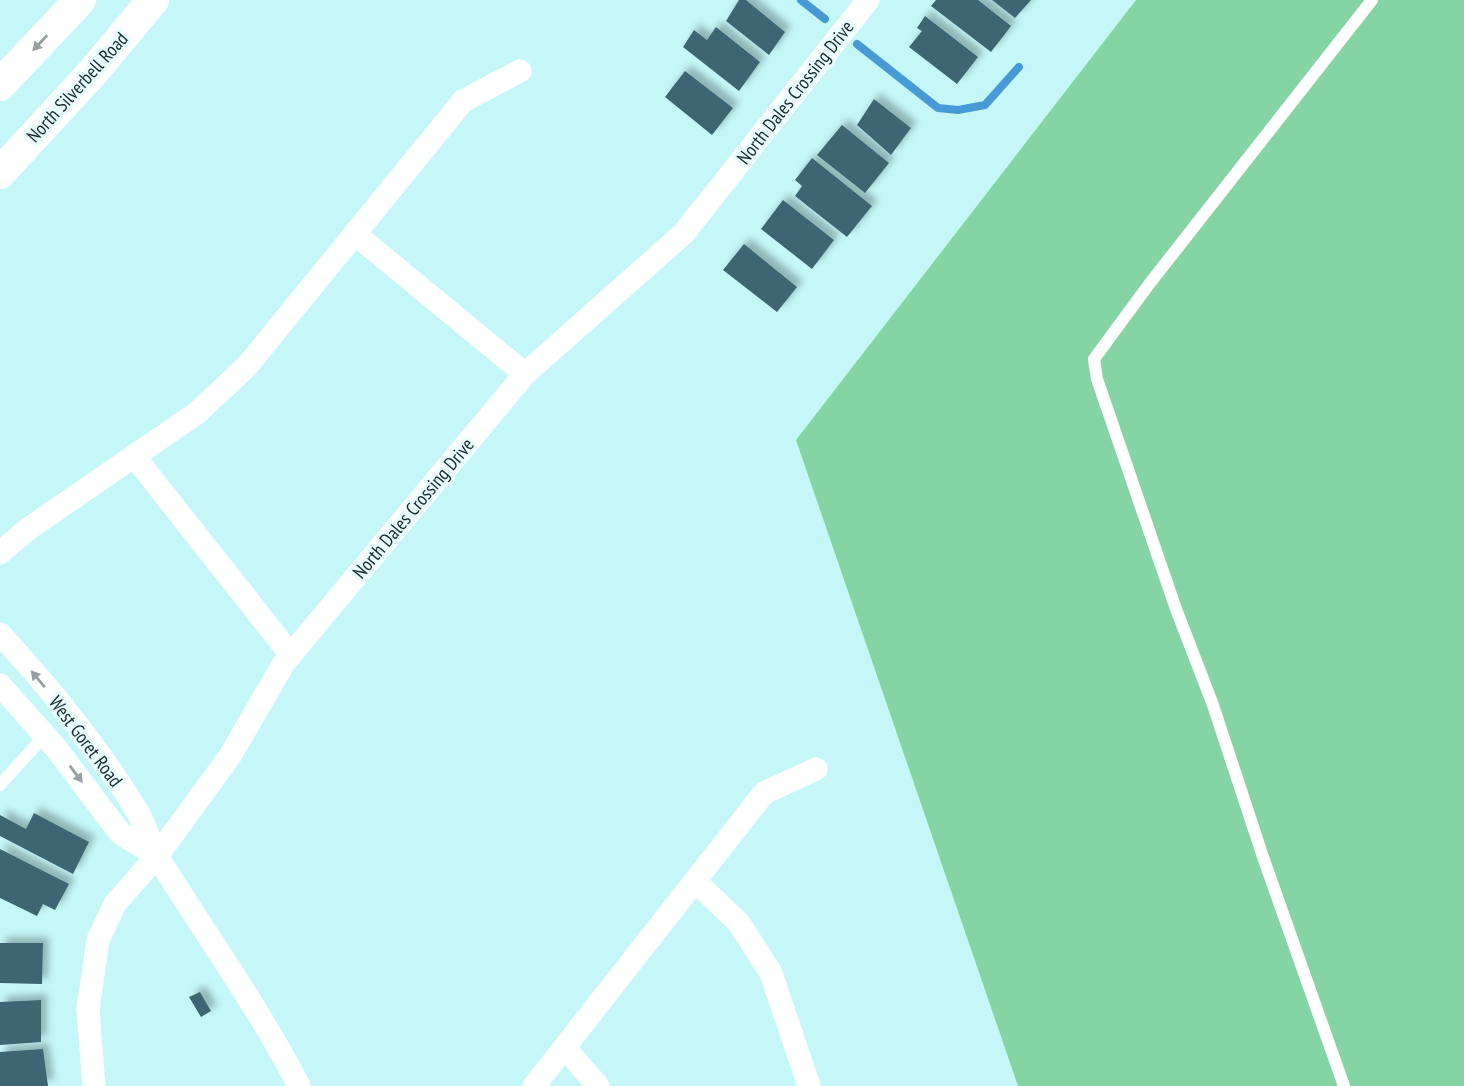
<svg xmlns="http://www.w3.org/2000/svg" width="1464" height="1086" font-family="'PT Sans Narrow',sans-serif">
	<style>
		.green { fill: #84d5a3 }
		.lines { fill: none; stroke-linecap: round; stroke-linejoin: round }
		.stream { stroke: #469bd6; stroke-width: 8 }
		.building { fill: #3c6572; filter: url(#shadow) }
		.lane { stroke: #fff; stroke-width: 12 }
		.street { stroke: #fff; stroke-width: 23 }
		.secondary { stroke: #fff; stroke-width: 32 }
		.oneway { fill: #979fa0 }
		.labels { text-anchor: middle; stroke-width: 7; stroke-linejoin: round; paint-order: stroke }
		.street-label { font-size: 19px; fill: #172a2b; stroke: #eafdfe }
	</style>
	<defs>
		<filter id="shadow"><feDropShadow dx="6" dy="-6" stdDeviation="3.5" flood-color="#0004"/></filter>
	</defs>
	<rect width="100%" height="100%" fill="#c6f7f8"/>
	<polygon class="green" points="1136,0 1464,0 1464,1086 1018,1086 796,440"/>
	<g class="lines">
		<g class="stream">
			<polyline points="801,0 825,19"/>
			<polyline points="857,44 938,108 958,110 985,105 1019,67"/>
		</g>
	</g>
	<g class="building">
		<polygon points="739,0 746,0 785,32 769,55 726,21"/>
		<polygon points="936,0 978,0 1011,26 991,52 931,6"/>
		<polygon points="992,0 1031,0 1015,18"/>
		<polygon points="925,16 978,57 957,84 909,47 922,31 917,28"/>
		<polygon points="716,27 760,62 739,91 683,47 694,30 707,40"/>
		<polygon points="685,71 733,108 712,135 665,97"/>
		<polygon points="874,99 911,128 891,155 857,125"/>
		<polygon points="842,125 889,163 865,193 817,155"/>
		<polygon points="812,158 872,206 847,237 795,196 802,186 795,180"/>
		<polygon points="783,200 834,240 812,269 761,229"/>
		<polygon points="744,244 797,287 777,312 723,270"/>
		<polygon points="34,813 89,842 73,874 0,836 0,815 26,829"/>
		<polygon points="0,849 69,884 55,910 43,904 37,916 0,898"/>
		<polygon points="0,943 43,943 42,984 0,983"/>
		<polygon points="200,992 211,1011 201,1017 189,997"/>
		<polygon points="41,1000 41,1042 0,1045 0,1002"/>
		<polygon points="43,1049 48,1086 0,1086 0,1052"/>
	</g>
	<g class="lines">
		<g class="lane">
			<polyline points="0,785 45,735"/>
			<polyline points="1344,1086 1263,857 1213,705 1176,609 1097,379 1094,359 1150,283 1372,0"/>
		</g>
		<g class="street">
			<polyline points="355,234 525,374"/>
			<polyline points="134,456 291,655"/>
			<polyline points="0,553 28,529 197,413 247,366 463,101 520,71"/>
			<path d="M0,634C50,688 99,748 137,811C147,826 149,844 159,859C206,935 258,1006 299,1086"/>
			<polyline points="0,685 56,748 120,833 157,856"/>
			<polyline points="696,882 739,923 771,973 809,1086"/>
			<polyline points="566,1049 598,1086"/>
			<polyline points="94,1086 88,1009 98,940 115,904 157,856 230,756 284,663 525,374 684,233 868,0"/>
			<polyline points="534,1086 764,793 816,769"/>
		</g>
		<g class="secondary">
			<polyline points="0,85 80,0"/>
			<polyline points="0,173 93,72 153,0"/>
		</g>
	</g>
	<defs><path id="oneway-solid" d="M-6-.8H1V-3.2L6.5 0L1 3.2V.8H-6Z" transform="scale(1.75)"/></defs>
	<g class="oneway">
		<use href="#oneway-solid" transform="translate(40 43) rotate(133)"/>
		<use href="#oneway-solid" transform="translate(38 679) rotate(-130)"/>
		<use href="#oneway-solid" transform="translate(76 774) rotate(53)"/>
	</g>
	<g class="labels">
		<g class="street-label">
			<text transform="translate(77 87) rotate(-48)" y="7">North Silverbell Road</text>
			<text transform="translate(795 92) rotate(-52)" y="7">North Dales Crossing Drive</text>
			<text transform="translate(413 508) rotate(-50)" y="7">North Dales Crossing Drive</text>
			<text transform="translate(86 741) rotate(53)" y="7">West Goret Road</text>
		</g>
	</g>
</svg>
